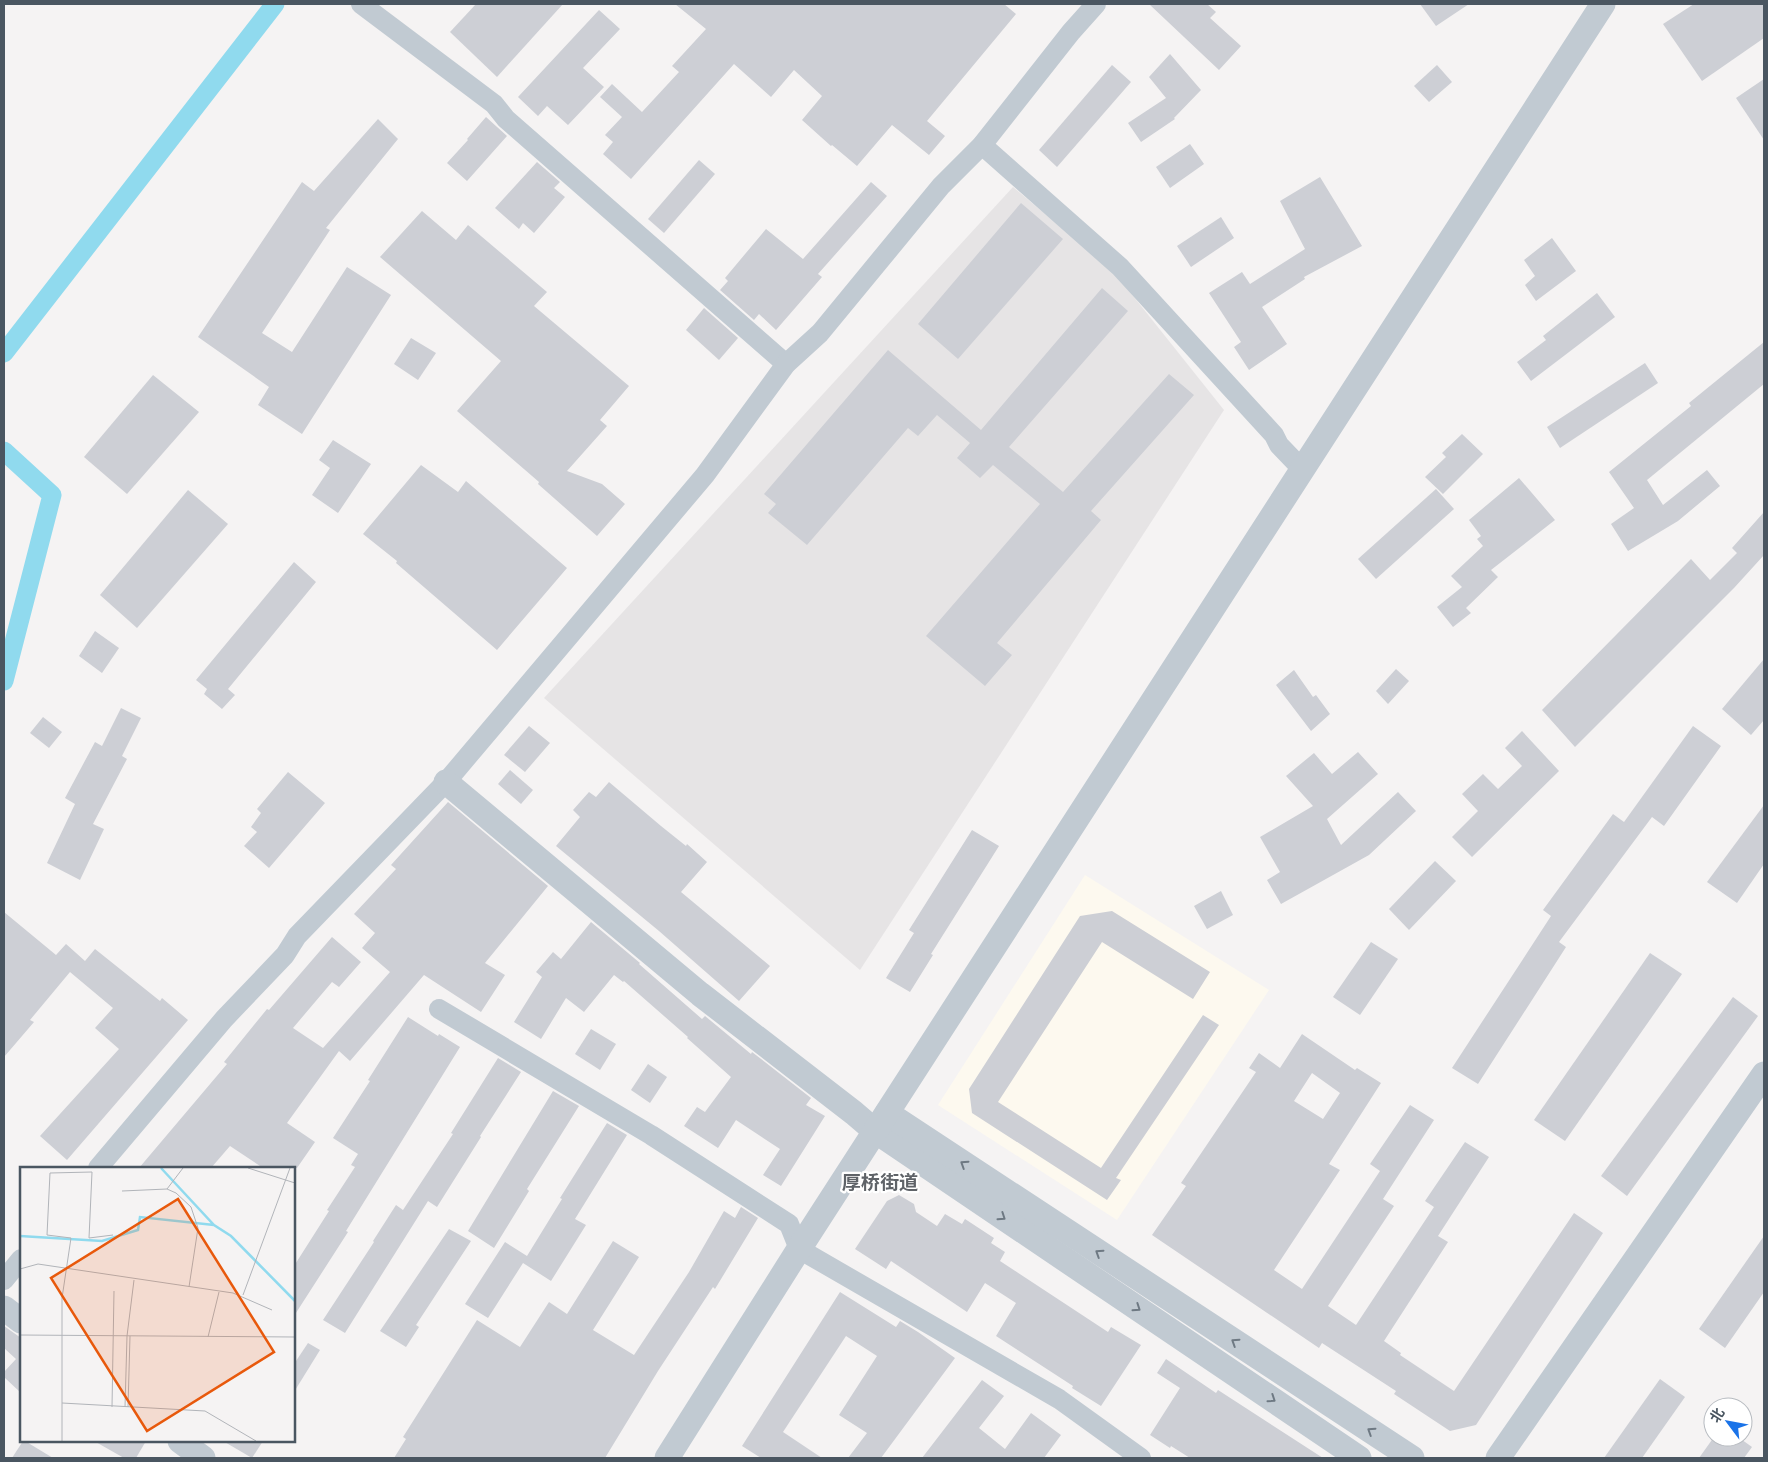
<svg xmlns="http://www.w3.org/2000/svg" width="1768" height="1462" font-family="'Work Sans','Noto Sans SC',sans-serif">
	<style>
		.commercial { fill: #fdf9ef }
		.education { fill: #e6e4e5 }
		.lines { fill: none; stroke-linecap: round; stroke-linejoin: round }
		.canal { stroke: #90daee; stroke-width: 19 }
		.building { fill: #cdcfd5; fill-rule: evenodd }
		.minor { stroke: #c1cad2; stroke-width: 20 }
		.tertiary { stroke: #c1cad2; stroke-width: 25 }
		.oneway { stroke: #6e7983 }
		.labels { text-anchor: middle; stroke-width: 4.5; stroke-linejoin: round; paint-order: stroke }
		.district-label { font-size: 19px; font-weight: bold; fill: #5f6368; stroke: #fff }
		.inset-river { fill: none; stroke: #90daee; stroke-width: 2.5 }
		.inset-road { fill: none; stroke: #b1b4b9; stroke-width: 1 }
		.view { fill: #e8590c; fill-opacity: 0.15; stroke: #e8590c; stroke-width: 2.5 }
		.inset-edge { fill: none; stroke: #4a5661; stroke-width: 2.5 }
	</style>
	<rect width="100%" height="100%" fill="#f5f3f3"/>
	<polygon class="commercial" points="1085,875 1269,990 1117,1220 938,1105"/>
	<polygon class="education" points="1013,187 1114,272 1224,410 860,970 544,698"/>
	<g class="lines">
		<g class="canal">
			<polyline points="4,353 275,4"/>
			<polyline points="4,451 52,495 4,681"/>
		</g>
	</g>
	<g class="building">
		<polygon points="476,4 563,4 497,77 450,32"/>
		<polygon points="675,4 1004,4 1016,14 927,121 945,136 929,155 892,125 857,166 832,145 831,146 802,120 822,96 794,70 771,97 734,64 631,179 603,154 613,142 605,135 622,117 600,97 612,84 642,112 679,72 672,66 706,29"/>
		<polygon points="1149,4 1207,4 1216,12 1210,18 1241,46 1219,70"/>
		<polygon points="1420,4 1469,4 1436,26"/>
		<polygon points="1694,4 1764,4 1764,38 1702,81 1663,24"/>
		<polygon points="599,10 620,29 583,68 604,87 568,125 547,106 538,116 518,97"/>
		<polygon points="1170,54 1201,90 1174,118 1175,119 1141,142 1128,123 1166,98 1149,77"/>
		<polygon points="1112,65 1131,82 1057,167 1039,150"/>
		<polygon points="1437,65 1452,82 1429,102 1414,86"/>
		<polygon points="1764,79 1764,140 1736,98"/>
		<polygon points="486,117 507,136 467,181 447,163 468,140 467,139"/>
		<polygon points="378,119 398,139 326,228 330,230 262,333 292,352 347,267 391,295 302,434 258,405 269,387 198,337 302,182 314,191"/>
		<polygon points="1190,144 1204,164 1170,188 1156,167"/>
		<polygon points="699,160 715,174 664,233 648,219"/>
		<polygon points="537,162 560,182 554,188 565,197 534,233 523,223 519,229 495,208"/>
		<polygon points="1320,177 1362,246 1304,277 1305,279 1262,307 1287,344 1249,370 1234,347 1241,342 1209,293 1242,272 1250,284 1305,249 1280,201"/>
		<polygon points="871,182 887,196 818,274 822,277 776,330 759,314 754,320 720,290 728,281 725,278 766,229 803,259"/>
		<polygon points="1021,203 1063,239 958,359 918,324"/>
		<polygon points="422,211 456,240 468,225 547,292 534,306 629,386 600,420 607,426 567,471 602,484 625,504 597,536 538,484 539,482 457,411 501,361 380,257"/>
		<polygon points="1221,217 1234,238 1191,267 1177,246"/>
		<polygon points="1552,238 1576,271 1536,301 1525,285 1535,276 1524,260"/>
		<polygon points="1102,288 1128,311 1009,447 1063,492 1169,374 1194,395 1091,511 1101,520 997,643 1012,655 985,686 926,636 1040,504 993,465 980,478 957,458 970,443 937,415 918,436 908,428 807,545 768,513 776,504 764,494 888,350 981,430"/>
		<polygon points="1597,293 1615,317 1531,381 1517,362 1546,340 1543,336"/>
		<polygon points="704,308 738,338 719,360 686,330"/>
		<polygon points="411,338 436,353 418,380 394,364"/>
		<polygon points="1764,342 1764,384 1647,480 1663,505 1707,470 1720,486 1678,521 1628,551 1611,524 1634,508 1609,472 1691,406 1689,403"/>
		<polygon points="1645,363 1658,383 1560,448 1547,427"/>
		<polygon points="153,375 199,412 127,494 84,457"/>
		<polygon points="1462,434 1483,454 1443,494 1425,477 1446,457 1442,453"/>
		<polygon points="333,440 371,464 338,513 312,495 330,468 319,460"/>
		<polygon points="421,465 458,492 466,481 567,568 497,650 396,563 397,561 363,534"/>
		<polygon points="1519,478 1555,520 1491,570 1498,577 1466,608 1471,613 1453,627 1437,607 1462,587 1451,576 1483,546 1477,539 1481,536 1469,520"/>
		<polygon points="1436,489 1454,509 1376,579 1358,559"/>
		<polygon points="188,490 228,524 137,628 100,595"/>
		<polygon points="1764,512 1764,555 1734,588 1575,747 1542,710 1691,559 1710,580 1737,553 1732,548"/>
		<polygon points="294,562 316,582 228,689 235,695 222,709 204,694 207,689 196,680"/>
		<polygon points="95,631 119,648 102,673 79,656"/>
		<polygon points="1764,659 1764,720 1751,735 1722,709"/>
		<polygon points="1396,669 1409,681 1388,704 1376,691"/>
		<polygon points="1294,670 1313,697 1316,695 1330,714 1311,731 1276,685"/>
		<polygon points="121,708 141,718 122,756 127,759 93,824 104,829 80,880 47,863 75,804 65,798 95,742 102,746"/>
		<polygon points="43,717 62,732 49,748 30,733"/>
		<polygon points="529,726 550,743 525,772 504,755"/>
		<polygon points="1693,726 1721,746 1664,826 1652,817 1559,942 1566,947 1478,1084 1452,1068 1551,916 1543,910 1613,814 1624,822"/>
		<polygon points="1522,731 1559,771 1472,857 1452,837 1478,811 1462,794 1483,774 1498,789 1522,766 1505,748"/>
		<polygon points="1358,752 1378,774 1327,819 1341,845 1398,792 1416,811 1369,855 1281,904 1267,880 1280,872 1260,837 1313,806 1286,776 1314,753 1332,774"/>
		<polygon points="510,770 533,790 521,804 498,784"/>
		<polygon points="288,772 325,803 269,868 244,846 257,832 251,827 261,813 257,809"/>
		<polygon points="609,782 661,826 686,846 687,844 707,862 681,892 770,966 739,1001 659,931 556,846 580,817 573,810 589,792 596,797"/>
		<polygon points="448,802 548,886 485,963 505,975 481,1012 424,975 350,1061 339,1051 287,1123 315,1142 297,1168 263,1168 230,1146 211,1168 139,1168 227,1064 224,1062 267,1009 269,1010 332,937 361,962 339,987 332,982 293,1028 323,1048 390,972 362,948 375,933 354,914 396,869 391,865"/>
		<polygon points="1764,805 1764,864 1737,903 1707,882"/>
		<polygon points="972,830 999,846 931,954 933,955 910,992 886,978 914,933 909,930"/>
		<polygon points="1435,861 1456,881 1409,930 1389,909"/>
		<polygon points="1221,891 1233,915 1207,929 1194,906"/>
		<polygon points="1112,911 1210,972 1193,999 1102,942 998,1102 1101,1168 1203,1015 1219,1025 1116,1178 1121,1180 1107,1200 972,1113 969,1089 1080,916"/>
		<polygon points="4,912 56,955 66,944 85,961 95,949 160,1001 162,998 188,1020 67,1160 40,1136 119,1049 95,1028 113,1008 70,972 30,1020 34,1022 4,1057"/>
		<polygon points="591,922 640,963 639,964 702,1019 705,1016 751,1054 752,1052 811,1098 806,1105 825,1116 781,1186 763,1175 780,1149 736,1120 718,1148 684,1126 697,1107 705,1112 731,1077 687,1038 688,1037 624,981 623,982 614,975 584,1012 566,998 541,1039 514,1022 542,977 536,972 553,952 561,959"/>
		<polygon points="1371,942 1398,959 1360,1015 1333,997"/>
		<polygon points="1650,953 1682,974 1565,1141 1534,1120"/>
		<polygon points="1733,997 1758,1016 1627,1196 1601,1176"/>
		<polygon points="408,1017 438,1036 439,1034 460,1047 346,1231 348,1232 294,1316 294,1266 329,1211 327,1210 355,1167 351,1165 358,1154 333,1138 370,1081 368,1080"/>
		<polygon points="591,1029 616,1044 600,1070 575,1054"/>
		<path d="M1302,1034L1355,1070L1357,1068L1381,1083L1329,1164L1340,1170L1274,1270L1302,1289L1380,1171L1370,1164L1410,1105L1434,1120L1383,1199L1394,1206L1328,1306L1356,1325L1434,1207L1425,1201L1465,1142L1489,1157L1438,1236L1448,1242L1384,1341L1401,1353L1400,1355L1454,1391L1574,1213L1603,1233L1476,1425L1450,1431L1394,1394L1396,1391L1322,1343L1319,1348L1152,1235L1186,1186L1181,1183L1256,1072L1249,1068L1259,1053L1280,1068ZM1312,1073L1340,1093L1323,1119L1294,1101Z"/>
		<polygon points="498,1058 521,1072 480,1136 481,1137 437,1207 428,1201 345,1333 323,1320 374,1242 373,1241 396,1205 403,1210 453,1134 451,1133"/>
		<polygon points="648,1064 667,1077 650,1103 631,1090"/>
		<polygon points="553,1091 579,1106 527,1189 529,1191 494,1248 468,1231"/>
		<polygon points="607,1123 627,1135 575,1219 586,1225 551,1281 523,1263 488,1318 465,1304 505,1242 527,1256 562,1199 560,1198"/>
		<polygon points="899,1195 914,1204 916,1212 937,1226 945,1214 962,1224 965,1219 994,1238 991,1243 1005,1252 1000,1261 1108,1332 1111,1327 1141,1345 1101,1406 1072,1388 1073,1386 996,1336 1016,1303 985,1283 967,1312 891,1261 886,1269 855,1249 887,1201"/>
		<polygon points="741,1207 758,1218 715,1289 713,1287 658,1371 605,1458 394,1458 406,1439 403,1437 477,1320 520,1347 549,1302 567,1314 613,1241 639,1257 593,1330 634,1355 689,1272 724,1211 735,1218"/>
		<polygon points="449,1229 471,1241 416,1325 419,1327 406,1347 380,1331"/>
		<polygon points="1764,1236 1764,1292 1725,1348 1699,1329"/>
		<polygon points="840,1292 896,1327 900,1321 918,1332 955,1358 881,1458 848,1458 867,1433 839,1415 877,1356 846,1336 783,1432 822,1458 761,1458 742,1446"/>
		<polygon points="4,1326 21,1338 21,1393 4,1377 4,1372 16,1359 4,1348"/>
		<polygon points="308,1343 320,1350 294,1392 294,1364"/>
		<polygon points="1166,1359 1216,1393 1218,1390 1323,1458 1190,1458 1171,1446 1170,1448 1150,1435 1180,1388 1157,1373"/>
		<polygon points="1660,1379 1685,1397 1642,1458 1604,1458"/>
		<polygon points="982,1380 1004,1396 979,1428 1005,1449 1031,1413 1061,1435 1044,1458 922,1458"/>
		<polygon points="1714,1437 1738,1437 1752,1447 1744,1458 1699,1458"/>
		<polygon points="23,1441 25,1441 53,1458 12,1458"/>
		<polygon points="94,1441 146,1441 136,1458 124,1458"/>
		<polygon points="223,1441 263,1441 252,1458"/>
	</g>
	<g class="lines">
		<g class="minor">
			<polyline points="361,4 494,104 506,119 786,364"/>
			<polyline points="982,145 1120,267 1274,435 1279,445 1302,469"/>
			<polyline points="439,1009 651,1135 789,1224 799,1249 1059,1399 1141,1458"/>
			<polyline points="98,1168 224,1019 285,955 297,936 446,782 705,475 786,364 820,333 941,186 982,145 1071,32 1096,4"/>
			<polyline points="4,1280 21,1259"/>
		</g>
		<g class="tertiary">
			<polyline points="446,782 700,994 854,1113 875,1131 1359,1458"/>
			<polyline points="887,1113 1412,1458"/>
			<polyline points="4,1308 21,1321"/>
			<polyline points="180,1441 203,1458"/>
			<polyline points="667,1458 799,1249 1603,4"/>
			<polyline points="1498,1458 1764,1074"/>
		</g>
	</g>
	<defs><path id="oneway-chevron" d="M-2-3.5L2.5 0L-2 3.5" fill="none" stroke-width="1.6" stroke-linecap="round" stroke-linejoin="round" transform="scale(1.25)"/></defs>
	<g class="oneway">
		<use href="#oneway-chevron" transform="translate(964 1164) rotate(-147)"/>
		<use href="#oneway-chevron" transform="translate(1002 1217) rotate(34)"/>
		<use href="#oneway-chevron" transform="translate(1099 1253) rotate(-147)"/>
		<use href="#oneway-chevron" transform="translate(1137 1308) rotate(34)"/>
		<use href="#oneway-chevron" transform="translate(1235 1342) rotate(-147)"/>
		<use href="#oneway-chevron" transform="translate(1272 1399) rotate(34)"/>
		<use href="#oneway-chevron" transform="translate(1371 1431) rotate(-147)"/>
	</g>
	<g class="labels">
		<g class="district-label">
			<text x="880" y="1189">厚桥街道</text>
		</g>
	</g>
	<g transform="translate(20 1167)">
		<rect width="275" height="275" fill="#f5f3f3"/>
		<path class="inset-river" d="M141,1L194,58L211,69L275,134M0,69L82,74L118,63L120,50L194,58"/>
		<path class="inset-road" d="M228,1L275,16M147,22L163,1M102,24L147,22L156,26L171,40L178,61L169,120M0,102L18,97L213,126L252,143M223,128L270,1M0,168L275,170M188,170L199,125M42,236L185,244L236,274M92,240L94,124M105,240L107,169L114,113M108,240L110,169M42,274V131L51,71L27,68L30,6L72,5L69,71L93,68"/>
		<path class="view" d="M158,32L254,185L127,264L31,111Z"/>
		<rect width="275" height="275" class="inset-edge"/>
	</g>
	<rect width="1768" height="1462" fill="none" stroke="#4a5661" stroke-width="10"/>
	<g transform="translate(1728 1422) rotate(302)"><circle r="24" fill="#ffffff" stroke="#b7bbc0"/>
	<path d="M0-4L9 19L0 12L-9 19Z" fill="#1a73e8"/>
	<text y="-8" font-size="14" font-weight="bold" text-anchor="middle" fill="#4a5661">北</text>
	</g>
</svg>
